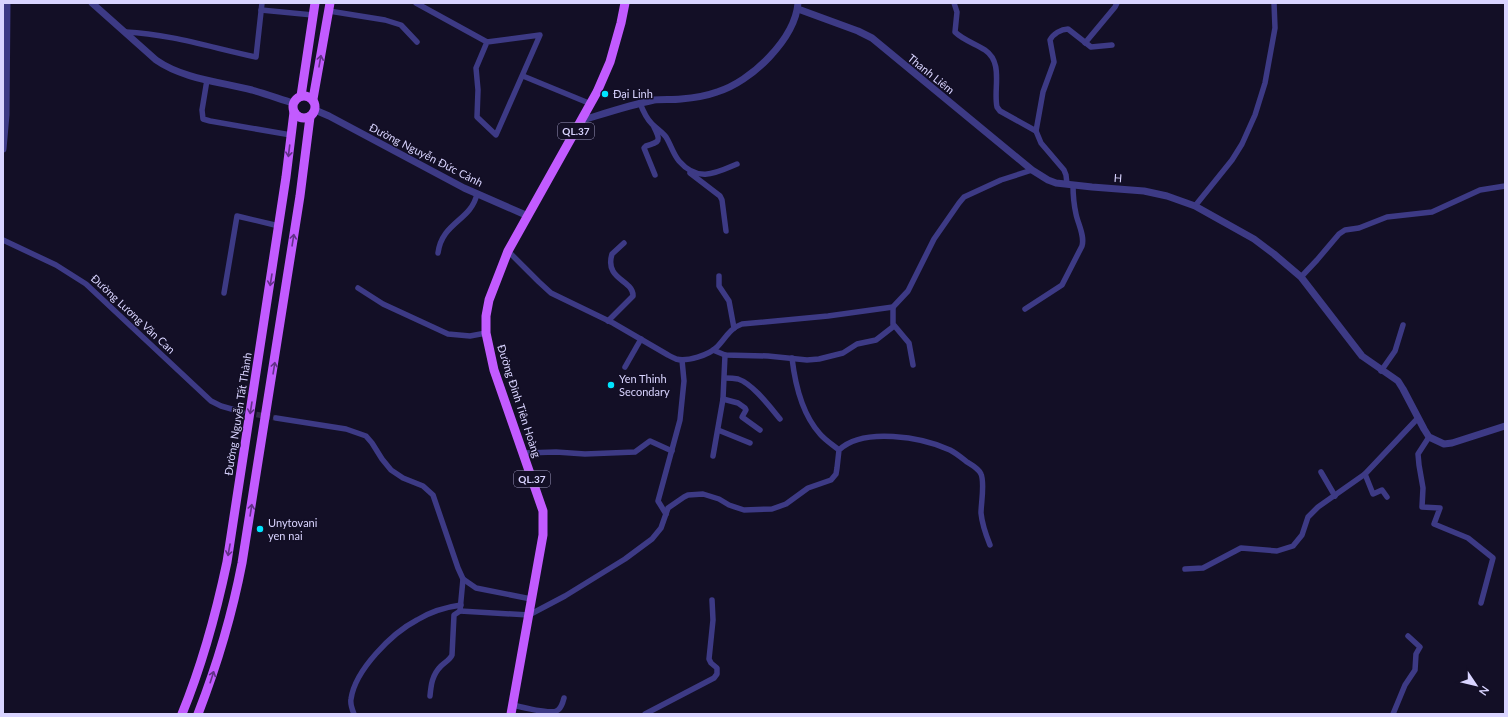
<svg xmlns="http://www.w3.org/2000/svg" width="1508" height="717" font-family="Lato,sans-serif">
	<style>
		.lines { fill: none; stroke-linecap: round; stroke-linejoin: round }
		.minor-tunnel { stroke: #312d47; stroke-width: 5.5; stroke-dasharray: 5.5 3; stroke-linecap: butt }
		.minor { stroke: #3d3a85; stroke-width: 5.5 }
		.tertiary { stroke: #3d3a85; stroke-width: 7 }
		.primary { stroke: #c25bff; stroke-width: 9 }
		.oneway { stroke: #623188 }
		.poi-dot { fill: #00e5ff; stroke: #130f26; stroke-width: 1.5 }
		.labels { text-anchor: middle; stroke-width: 3; stroke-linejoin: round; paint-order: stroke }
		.shield { fill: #130f26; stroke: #9e99be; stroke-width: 1 }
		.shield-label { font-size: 10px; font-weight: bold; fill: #d9d4ff }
		.street-label { font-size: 11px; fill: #d9d4ff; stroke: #130f26 }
		.poi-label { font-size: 11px; fill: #d9d4ff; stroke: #130f26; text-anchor: start }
	</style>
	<rect width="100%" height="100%" fill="#130f26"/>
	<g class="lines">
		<polyline class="minor-tunnel" points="248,413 276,418"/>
		<g class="minor">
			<polyline points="416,3 487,42 540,35 496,135 477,117 478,90 476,68 487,42"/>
			<path d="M954,3L957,12L955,32C963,40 976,44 985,50C1004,63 993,89 997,107L1000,111L1036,131"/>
			<polyline points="261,10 313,15"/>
			<polyline points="329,11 385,20 401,25 417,42"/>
			<path d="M126,32C170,34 213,48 256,57L262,3"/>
			<polyline points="1085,43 1115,7 1117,3"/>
			<polyline points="523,76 591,104"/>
			<polyline points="207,80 202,110 203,119 210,121 291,135"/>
			<path d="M640,103C643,111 646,118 652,124C657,129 662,132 666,137C671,145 673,154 679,161C698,183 716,173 737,164"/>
			<path d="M654,127C661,141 660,142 646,146L644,148L655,175"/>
			<polyline points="690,173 720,196 722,200 726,231"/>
			<path d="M1067,184L1066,175L1064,170L1041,143L1036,131L1043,92L1054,62L1050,40C1053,34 1061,29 1068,29L1091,47L1112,45"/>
			<polyline points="1195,206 1232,160 1242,144 1255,115 1265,83 1275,28 1274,3"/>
			<polyline points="3,240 56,265 86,284 211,401 221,406 242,412"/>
			<path d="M508,251L539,282L551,293L613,323L668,355C671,357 674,358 676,359C687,362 709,355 717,347C725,339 730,328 742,324L828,316L893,307L908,291L934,239L959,203L964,197L1001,180L1032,170"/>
			<path d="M438,253C442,222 471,221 477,194"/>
			<polyline points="719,276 719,286 729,301 734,328"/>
			<polyline points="1301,277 1317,260 1339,234 1345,230 1359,228 1387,217 1432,212 1480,190 1505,186"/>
			<polyline points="358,288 383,304 448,334 470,336 486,333"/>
			<polyline points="224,293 237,216 279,226"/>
			<polyline points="893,307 893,324 909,343 913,365"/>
			<path d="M1025,309L1062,285L1082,246C1085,236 1078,224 1076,214C1074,205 1073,195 1073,185"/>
			<path d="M608,321L633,296C634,280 604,280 612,254L624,243"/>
			<polyline points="713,350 725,355 768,356 807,360 819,359 843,353 857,344 876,340 894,326"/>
			<path d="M792,358C795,384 802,414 820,434C825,440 833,445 839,450"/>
			<polyline points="625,367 641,339"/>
			<polyline points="1381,371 1395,351 1403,325"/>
			<path d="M725,378C729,378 733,378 738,379C753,384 770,407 780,419"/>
			<polyline points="723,399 738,403 745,408 746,410 742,417 760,430"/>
			<polyline points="276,418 346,429 366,436 372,443 382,459 391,470 403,478 423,486 433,495 458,568 463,579 476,588 531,599"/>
			<polyline points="718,430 750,443"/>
			<polyline points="1429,437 1418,454 1419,465 1423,488 1422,507 1440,508 1434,524 1468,538 1493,558 1481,603"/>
			<polyline points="524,453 556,452 585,454 635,452 650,441 672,451"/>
			<polyline points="713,456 723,399 725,355"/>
			<polyline points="1321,472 1335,496"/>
			<polyline points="1365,474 1373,494 1382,490 1387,497"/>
			<polyline points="666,514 658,501 680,420 684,381 682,360"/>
			<polyline points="1185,569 1203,568 1241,548 1277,551 1293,546 1302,535 1308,517 1318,507 1365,474 1418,418"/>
			<path d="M460,611L529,615L565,596L625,559L652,539L661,528L668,508L684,497L688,495L703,494L719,499L729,505L744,510L772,509L786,504L808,488L831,480L836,474L837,468L839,450C863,427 922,437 950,450C956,453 962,458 967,462C972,465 979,469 981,474C985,483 981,503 981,513C982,524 986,535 990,545"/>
			<path d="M430,696C431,685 432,675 441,666C445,662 450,660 452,655L454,615L460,611L463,579"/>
			<path d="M513,705C521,707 552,715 558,710C561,708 563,702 564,698"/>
			<path d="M354,714C352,709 350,704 351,699C355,670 392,633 417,620C430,612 446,607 461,605"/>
			<polyline points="645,714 714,678 717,674 717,668 711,663 709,659 713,620 712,600"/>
			<polyline points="1393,714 1405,685 1415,670 1416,654 1420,647 1408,636"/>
		</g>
		<g class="tertiary">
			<path d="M92,3L156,60C183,79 221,82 252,90C266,94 280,99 293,103"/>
			<polyline points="798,9 858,31 872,38 1032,170 1048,180 1056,183 1092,187 1144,191 1167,196 1195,206 1254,239 1274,254 1301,277 1362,356 1398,381 1403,389 1424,429 1429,437 1444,444 1452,443 1505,426"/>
			<polyline points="315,110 329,116 464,188 528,216"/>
			<path d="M583,120C606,113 630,105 654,100C663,99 672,100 681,99C693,98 706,96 717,92C751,82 795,39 798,3"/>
			<polyline points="3,149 6,115 7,3"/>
		</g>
		<g class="primary">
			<circle cx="304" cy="107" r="11"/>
			<polyline points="301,96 315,3"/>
			<polyline points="313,99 330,3"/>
			<path d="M182,714C202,665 216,614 227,562L286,177L294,112"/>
			<path d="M198,714C217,665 232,615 242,563L300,196L310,117"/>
			<polyline points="511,714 543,535 543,511 494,370 486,333 486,316 489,300 508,251 597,92 610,62 621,23 625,3"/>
		</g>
	</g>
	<defs><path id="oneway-shaft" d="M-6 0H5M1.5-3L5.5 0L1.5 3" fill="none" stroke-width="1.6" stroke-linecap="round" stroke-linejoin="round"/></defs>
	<g class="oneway">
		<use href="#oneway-shaft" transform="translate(320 61) rotate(-80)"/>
		<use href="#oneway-shaft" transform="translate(289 151) rotate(97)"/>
		<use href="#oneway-shaft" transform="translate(293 240) rotate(-81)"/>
		<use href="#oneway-shaft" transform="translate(271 280) rotate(99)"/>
		<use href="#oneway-shaft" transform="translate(274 368) rotate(-81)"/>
		<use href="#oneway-shaft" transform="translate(251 408) rotate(99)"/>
		<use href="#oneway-shaft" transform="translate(251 510) rotate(-81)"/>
		<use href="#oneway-shaft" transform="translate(229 550) rotate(100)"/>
		<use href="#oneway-shaft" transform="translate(212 677) rotate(-72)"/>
	</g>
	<g class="poi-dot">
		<circle cx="605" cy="94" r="4"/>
		<circle cx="611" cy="385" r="4"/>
		<circle cx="260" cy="529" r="4"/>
	</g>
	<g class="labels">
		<g class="shield">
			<rect x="558" y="123" width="36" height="16" rx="3"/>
			<rect x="514" y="471" width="36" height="16" rx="3"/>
		</g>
		<g class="shield-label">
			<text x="576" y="135">QL.37</text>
			<text x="532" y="483">QL.37</text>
		</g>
		<g class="street-label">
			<text transform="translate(931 74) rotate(39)" y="4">Thanh Liêm</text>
			<text transform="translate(426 155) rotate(27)" y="4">Đường Nguyễn Đức Cảnh</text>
			<text transform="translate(1118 178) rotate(4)" y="4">H</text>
			<text transform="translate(133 314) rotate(43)" y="4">Đường Lương Văn Can</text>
			<text transform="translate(519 401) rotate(72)" y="4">Đường Đinh Tiên Hoàng</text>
			<text transform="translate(238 414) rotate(-81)" y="4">Đường Nguyễn Tất Thành</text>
		</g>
		<g class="poi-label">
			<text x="613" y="98">Đại Linh</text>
			<text x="619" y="383">Yen Thinh<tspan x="619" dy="13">Secondary</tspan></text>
			<text x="268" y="527">Unytovani<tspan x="268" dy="13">yen nai</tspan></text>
		</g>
	</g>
	<rect width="1508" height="717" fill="none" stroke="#d9d4ff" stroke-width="8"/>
	<g transform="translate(1476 685) rotate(125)" stroke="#130f26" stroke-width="3" paint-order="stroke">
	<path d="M0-3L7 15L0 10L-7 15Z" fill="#d9d4ff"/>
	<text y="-6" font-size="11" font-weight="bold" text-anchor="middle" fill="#d9d4ff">N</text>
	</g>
</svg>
